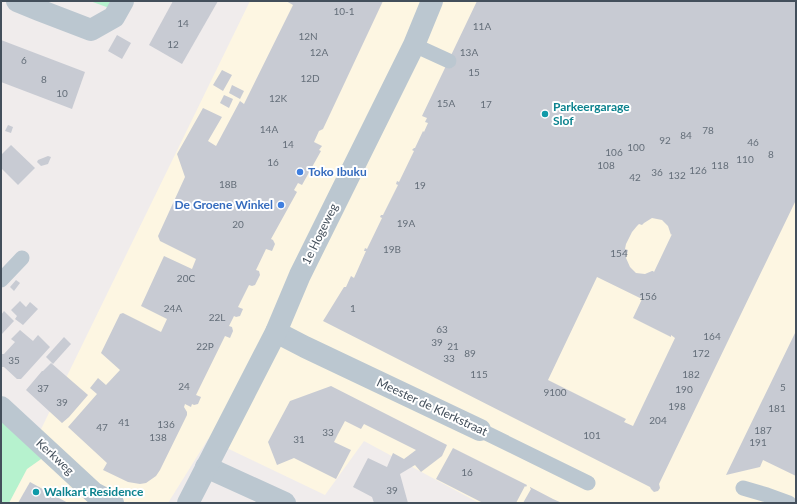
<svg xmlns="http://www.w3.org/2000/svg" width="797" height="504" font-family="Lato,sans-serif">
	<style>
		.commercial { fill: #fdf6e2 }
		.green { fill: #b6f2ce }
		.building { fill: #c8cbd3; fill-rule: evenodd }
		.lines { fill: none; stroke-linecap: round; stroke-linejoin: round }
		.service { stroke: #bbc7d0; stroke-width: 15 }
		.minor { stroke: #bbc7d0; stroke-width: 22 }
		.culture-dot { fill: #0f9aa8; stroke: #fff; stroke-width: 1.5 }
		.shop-dot { fill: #3f7fe0; stroke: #fff; stroke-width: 1.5 }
		.labels { text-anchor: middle; stroke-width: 4; stroke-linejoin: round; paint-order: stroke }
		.number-label { font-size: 10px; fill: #646e79 }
		.culture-label { font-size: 12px; font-weight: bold; fill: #0d838f; stroke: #fff; text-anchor: start }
		.shop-label { font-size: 12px; font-weight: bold; fill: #366cbe; stroke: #fff; text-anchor: start }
		.street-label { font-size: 12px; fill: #434f5b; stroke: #fff }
	</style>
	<rect width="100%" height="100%" fill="#f0ecec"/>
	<polygon class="commercial" points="250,1 796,1 796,503 479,503 364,441 325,495 208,439 168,503 5,503"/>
	<g class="green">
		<polygon points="90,1 117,1 112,9"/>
		<polygon points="1,413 44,457 27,469 9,503 1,503"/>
	</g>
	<g class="building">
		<polygon points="173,1 218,1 182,64 149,45"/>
		<polygon points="286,1 383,1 323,129 319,131 314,142 322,146 319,150 321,151 302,185 298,183 294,190 297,192 271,239 273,240 275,244 272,251 266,249 256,270 259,271 260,275 255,285 252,286 249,285 238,307 243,309 240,316 236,317 234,316 229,326 232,327 233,331 230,338 225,336 196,395 201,397 198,404 194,405 192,404 191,407 185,404 184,407 187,412 187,415 160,470 156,476 146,483 140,484 128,482 103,470 107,463 68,427 97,394 90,388 98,378 106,385 120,370 101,353 120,314 123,313 161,332 167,319 141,306 164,256 192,269 196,259 160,241 158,236 185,177 177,154 203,108 222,117 208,141 216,146 240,101 244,104 293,5"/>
		<path d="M477,1H796V200L659,484L660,488L658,491L654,492L651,489L650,487L323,321L344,287H346L351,276L354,278L366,251H364L365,248L367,249L382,218L380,217L381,215H383L398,185L396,184L397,181L399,182L414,151L412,150L414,148H415L423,131L424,132L428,123L425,122L427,118L422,116ZM652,218L662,220L668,226L671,235L672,234L654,272L653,271H652L645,274L636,273L630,267L626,258L628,250L625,249L626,244L632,232L637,226L639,224L642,225L644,223ZM597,277L642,299L633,318L671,337V335L675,338L633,426L624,422L626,419L548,380Z"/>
		<polygon points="117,35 131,43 122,59 108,51"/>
		<polygon points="1,40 85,72 72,109 1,82"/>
		<polygon points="222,70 232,75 223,91 213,85"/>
		<polygon points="232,85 244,91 240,99 229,93"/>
		<polygon points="224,95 233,99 229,108 220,103"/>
		<polygon points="8,125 13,127 11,133 5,131"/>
		<polygon points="11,145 35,168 18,185 1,168 1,155"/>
		<polygon points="48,156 51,157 48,164 41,166 37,162 38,160"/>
		<polygon points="16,280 20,283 14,291 10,287"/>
		<polygon points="20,301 26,307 30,302 38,309 23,325 15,319 17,316 11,310"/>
		<polygon points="4,311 14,321 1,335 1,315"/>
		<polygon points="20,330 33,341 38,335 50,347 21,379 17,379 4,367 1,367 1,354 4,354 15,342 11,339"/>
		<polygon points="796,331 796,476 763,460 760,467 726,475"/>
		<polygon points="64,337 71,344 53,364 46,357"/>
		<polygon points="51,363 88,395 69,417 62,423 26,390 42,371 43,371"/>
		<polygon points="331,386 447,445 442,456 421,472 415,465 400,474 408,503 374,503 372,497 353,487 368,458 387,467 393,453 404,459 416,450 364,424 361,429 345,421 338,434 334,442 351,450 336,479 294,458 277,465 268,442 290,401"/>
		<polygon points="453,448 527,485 526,487 525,486 516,503 483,503 436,479"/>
		<polygon points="30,482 68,503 18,503"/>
		<polygon points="530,487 553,499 562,503 523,503 531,489 530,488"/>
	</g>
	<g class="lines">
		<g class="service">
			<polyline points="414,45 449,61"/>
			<polyline points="1,280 22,258"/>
			<polyline points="480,430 588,483"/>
			<polyline points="743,488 767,495 789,503"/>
		</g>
		<g class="minor">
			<polyline points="17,1 39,10 91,30 114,17 123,1"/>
			<polyline points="276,332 305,347 480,430"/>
			<polyline points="1,407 94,493 113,503"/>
			<polyline points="206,467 285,503"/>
			<polyline points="188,503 276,332 300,275 414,45 432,1"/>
		</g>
	</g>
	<g class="culture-dot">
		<circle cx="545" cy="114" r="4"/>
		<circle cx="36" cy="492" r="4"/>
	</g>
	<g class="shop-dot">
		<circle cx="300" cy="172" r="4"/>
		<circle cx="281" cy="205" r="4"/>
	</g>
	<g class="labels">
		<g class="number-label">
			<text x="344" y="15">10-1</text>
			<text x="183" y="27">14</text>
			<text x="482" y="30">11A</text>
			<text x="308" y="40">12N</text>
			<text x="173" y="48">12</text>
			<text x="319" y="56">12A</text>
			<text x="469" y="56">13A</text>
			<text x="24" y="64">6</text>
			<text x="474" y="76">15</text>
			<text x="310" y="82">12D</text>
			<text x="44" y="83">8</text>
			<text x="62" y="97">10</text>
			<text x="278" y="102">12K</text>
			<text x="446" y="107">15A</text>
			<text x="486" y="108">17</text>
			<text x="269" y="133">14A</text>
			<text x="708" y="134">78</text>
			<text x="686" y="139">84</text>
			<text x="665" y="144">92</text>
			<text x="753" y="146">46</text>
			<text x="288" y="148">14</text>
			<text x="636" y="151">100</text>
			<text x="614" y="156">106</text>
			<text x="771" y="158">8</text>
			<text x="745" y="163">110</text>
			<text x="273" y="166">16</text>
			<text x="606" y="169">108</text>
			<text x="720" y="169">118</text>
			<text x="698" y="174">126</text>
			<text x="657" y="176">36</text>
			<text x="677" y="179">132</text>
			<text x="635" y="181">42</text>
			<text x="228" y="188">18B</text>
			<text x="420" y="189">19</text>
			<text x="406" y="227">19A</text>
			<text x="238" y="228">20</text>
			<text x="392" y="253">19B</text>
			<text x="619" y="257">154</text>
			<text x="186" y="282">20C</text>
			<text x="648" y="300">156</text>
			<text x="173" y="312">24A</text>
			<text x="353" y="312">1</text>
			<text x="217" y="321">22L</text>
			<text x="442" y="333">63</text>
			<text x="712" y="340">164</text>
			<text x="437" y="346">39</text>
			<text x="205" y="350">22P</text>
			<text x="453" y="350">21</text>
			<text x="470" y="357">89</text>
			<text x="701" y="357">172</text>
			<text x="449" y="362">33</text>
			<text x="14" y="364">35</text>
			<text x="479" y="378">115</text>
			<text x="691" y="378">182</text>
			<text x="184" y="390">24</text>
			<text x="783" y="391">5</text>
			<text x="43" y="392">37</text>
			<text x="684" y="393">190</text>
			<text x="555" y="396">9100</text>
			<text x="62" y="406">39</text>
			<text x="677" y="410">198</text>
			<text x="777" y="412">181</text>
			<text x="658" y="424">204</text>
			<text x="124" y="426">41</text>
			<text x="166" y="428">136</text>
			<text x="102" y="431">47</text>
			<text x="763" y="434">187</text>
			<text x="328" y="436">33</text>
			<text x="592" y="439">101</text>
			<text x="158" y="441">138</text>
			<text x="299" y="443">31</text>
			<text x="758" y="446">191</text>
			<text x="467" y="476">16</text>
			<text x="392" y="494">39</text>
		</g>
		<g class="culture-label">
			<text x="553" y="111">Parkeergarage<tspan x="553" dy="14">Slof</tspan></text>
			<text x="44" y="496">Walkart Residence</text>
		</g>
		<g class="shop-label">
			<text x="308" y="176">Toko Ibuku</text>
			<text x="273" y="209" text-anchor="end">De Groene Winkel</text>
		</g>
		<g class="street-label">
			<text transform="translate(320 234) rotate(-64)" y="4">1e Hogeweg</text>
			<text transform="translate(432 407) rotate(25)" y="4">Meester de Klerkstraat</text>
			<text transform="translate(55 457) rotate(43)" y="4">Kerkweg</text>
		</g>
	</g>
	<rect width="797" height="504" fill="none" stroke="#434f5b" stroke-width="4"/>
</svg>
